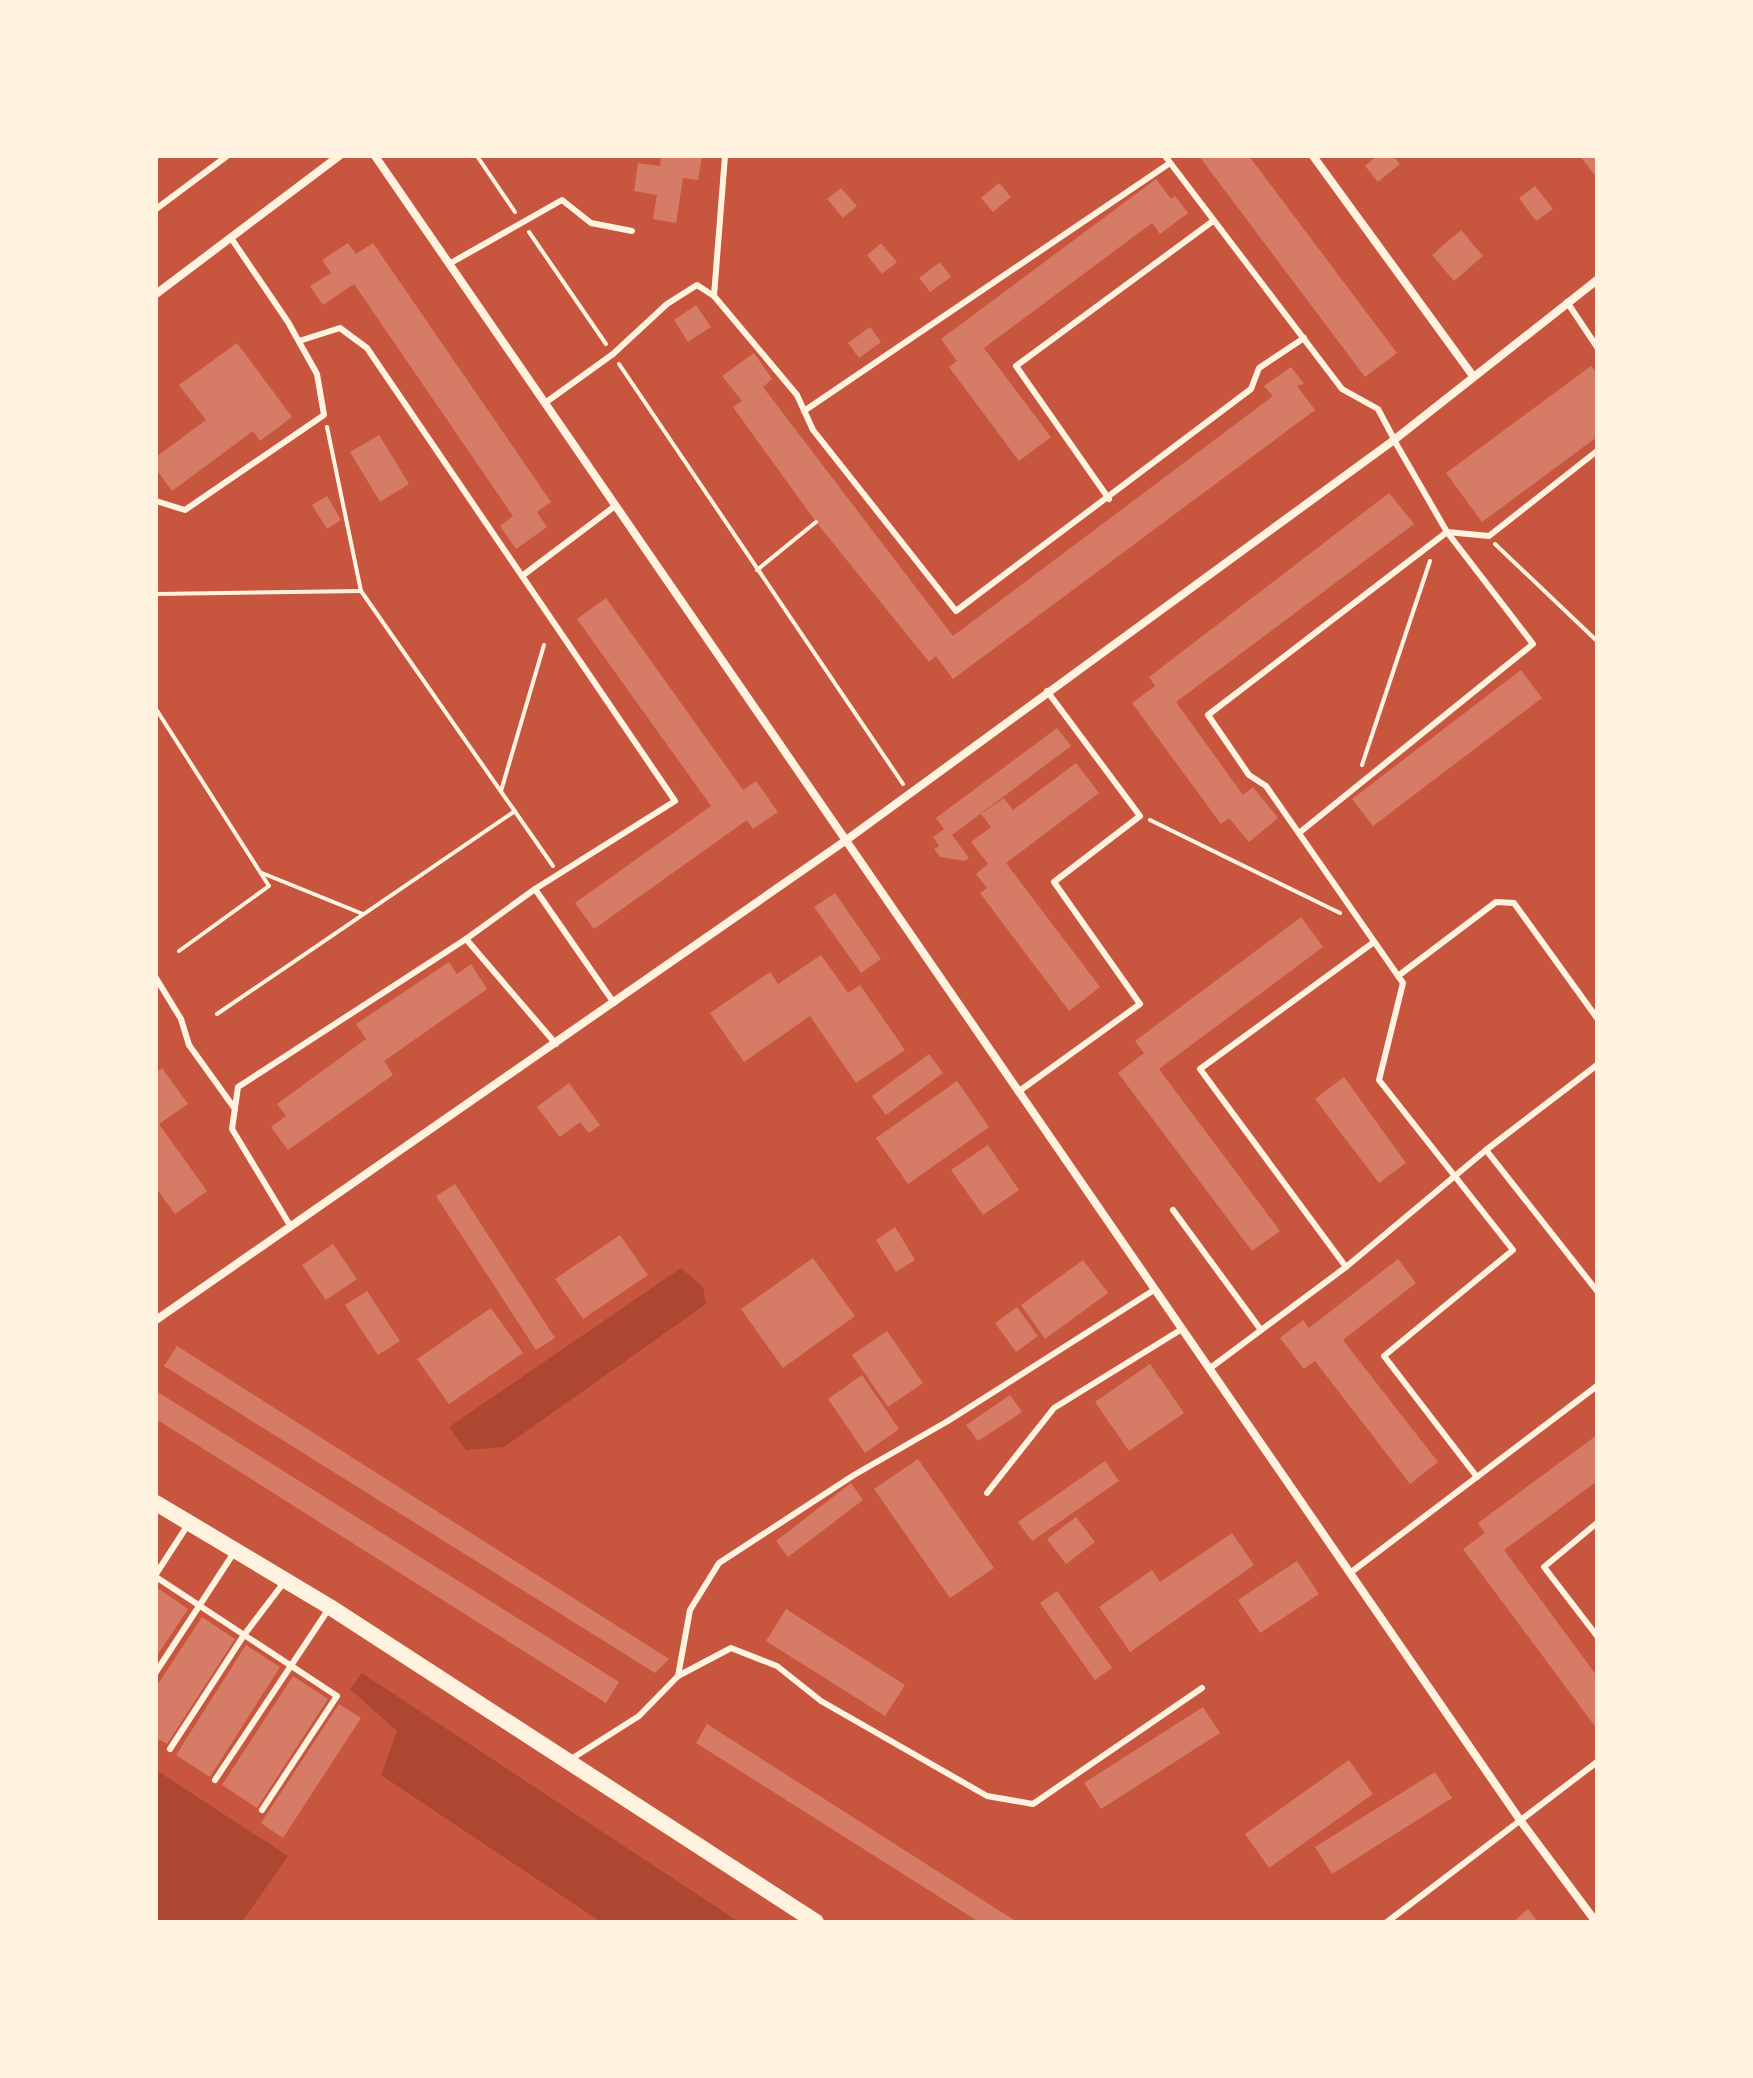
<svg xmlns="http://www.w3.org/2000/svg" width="1753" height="2078" font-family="Inter,sans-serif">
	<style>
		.green { fill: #ae4732 }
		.building { fill: #d67c66 }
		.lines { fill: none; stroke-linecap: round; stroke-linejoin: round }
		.path { stroke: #fff3e0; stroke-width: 4 }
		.service { stroke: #fff3e0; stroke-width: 6 }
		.minor { stroke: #fff3e0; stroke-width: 8 }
		.secondary { stroke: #fff3e0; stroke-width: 16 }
	</style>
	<rect width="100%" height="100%" fill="#c8553d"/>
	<g class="green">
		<polygon points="681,1268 703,1287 706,1304 504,1447 466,1450 449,1427"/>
		<polygon points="362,1673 739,1922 601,1922 381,1775 397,1731 350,1689"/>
		<polygon points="156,1770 288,1856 242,1922 156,1922"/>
	</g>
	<g class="building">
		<polygon points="661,156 702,156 698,180 683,178 676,223 653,219 657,195 634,191 638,163 660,166"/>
		<polygon points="1199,156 1249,156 1397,353 1365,377"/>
		<polygon points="1377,156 1393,156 1400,164 1378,182 1365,166"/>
		<polygon points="1580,156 1597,156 1597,178"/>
		<polygon points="1156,179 1171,199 1175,196 1188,213 1160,234 1152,223 984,348 1051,437 1019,461 949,367 957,361 941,339"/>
		<polygon points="999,183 1011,197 993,212 981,198"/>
		<polygon points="1535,186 1553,209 1536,221 1519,198"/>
		<polygon points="841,188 857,206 843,218 827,199"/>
		<polygon points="1461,230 1483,256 1454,281 1432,255"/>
		<polygon points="348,243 356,254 373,243 551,502 537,512 547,527 516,549 500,526 513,516 354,284 323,305 310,286 331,273 322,260"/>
		<polygon points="881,243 897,262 882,274 867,255"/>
		<polygon points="940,262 951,277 930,292 919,278"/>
		<polygon points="696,305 711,327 688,342 674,320"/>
		<polygon points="870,327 881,342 859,358 848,343"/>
		<polygon points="237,343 292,417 260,441 253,431 172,491 156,469 156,457 206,420 179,385"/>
		<polygon points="754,353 772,379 763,387 953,636 1273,396 1264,386 1291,367 1304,384 1297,386 1315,410 953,679 936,656 929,662 816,522 733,407 742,401 722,376"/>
		<polygon points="1591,366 1597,373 1597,437 1482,522 1446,473"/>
		<polygon points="379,435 409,484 380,502 350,452"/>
		<polygon points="1389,493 1414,524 1176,702 1243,795 1253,787 1278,818 1249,842 1229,818 1221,824 1132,703 1155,686 1149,677"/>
		<polygon points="327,496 341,520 327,529 312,505"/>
		<polygon points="606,598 743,790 756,781 778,812 753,829 747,820 594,929 575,903 711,806 577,619"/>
		<polygon points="1521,670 1542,698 1373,826 1352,799"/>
		<polygon points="1057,728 1071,746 952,835 969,858 965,861 940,857 934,849 939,846 933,837 944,829 936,818"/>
		<polygon points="1076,763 1099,793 1006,863 1100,987 1069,1011 980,893 987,888 976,874 988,864 971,842 991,827 981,814 1004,798 1013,810"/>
		<polygon points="835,893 881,959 861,973 814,907"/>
		<polygon points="1301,917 1323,947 1159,1069 1280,1231 1252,1251 1118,1073 1144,1053 1135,1041"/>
		<polygon points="821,955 848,993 860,985 905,1050 856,1083 810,1016 744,1062 710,1013 770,972 778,984"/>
		<polygon points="449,962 457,974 471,964 487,989 384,1061 393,1075 288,1150 271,1127 286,1116 277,1104 366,1039 356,1024"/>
		<polygon points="929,1054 943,1073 886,1115 872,1096"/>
		<polygon points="162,1068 188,1104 159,1124 207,1191 175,1214 156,1188 156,1072"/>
		<polygon points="1344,1077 1406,1163 1379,1183 1315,1099"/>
		<polygon points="957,1081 989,1127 908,1184 876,1138"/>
		<polygon points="569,1083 600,1125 589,1133 580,1122 560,1137 537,1107"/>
		<polygon points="988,1145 1019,1190 983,1215 951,1170"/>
		<polygon points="455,1184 555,1338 536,1350 436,1196"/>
		<polygon points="895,1227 915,1260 896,1272 876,1240"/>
		<polygon points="620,1235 648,1275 583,1319 555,1279"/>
		<polygon points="333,1244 357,1279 326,1300 302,1265"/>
		<polygon points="813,1258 855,1316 783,1368 741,1309"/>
		<polygon points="1398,1259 1416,1283 1343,1340 1438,1462 1410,1484 1315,1361 1304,1369 1280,1338 1303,1320 1309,1328"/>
		<polygon points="1083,1260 1108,1293 1045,1339 1021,1305"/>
		<polygon points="367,1291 400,1341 378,1355 345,1305"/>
		<polygon points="1017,1307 1038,1336 1016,1352 995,1323"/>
		<polygon points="491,1308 523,1353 449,1404 417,1359"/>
		<polygon points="887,1331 923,1383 888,1407 852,1355"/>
		<polygon points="177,1346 669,1659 655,1673 164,1366"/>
		<polygon points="1150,1364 1184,1413 1129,1451 1095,1402"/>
		<polygon points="862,1375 899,1429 865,1453 828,1399"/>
		<polygon points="156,1391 619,1682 606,1703 156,1419"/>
		<polygon points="1010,1395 1022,1412 978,1441 966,1425"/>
		<polygon points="1597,1435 1597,1481 1504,1550 1597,1676 1597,1729 1463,1549 1485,1533 1478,1523"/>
		<polygon points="918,1459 994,1568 950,1598 874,1489"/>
		<polygon points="1105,1461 1119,1481 1032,1541 1018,1522"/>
		<polygon points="851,1483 863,1500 788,1557 776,1541"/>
		<polygon points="1076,1517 1095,1542 1066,1564 1047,1539"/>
		<polygon points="1232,1533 1254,1565 1130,1652 1099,1607 1152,1570 1160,1582"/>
		<polygon points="1297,1561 1319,1594 1260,1633 1238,1600"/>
		<polygon points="156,1587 188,1609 156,1657"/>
		<polygon points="1057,1591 1112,1668 1095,1680 1040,1603"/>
		<polygon points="786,1609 905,1685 885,1716 766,1641"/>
		<polygon points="202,1617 235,1639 167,1744 156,1738 156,1687"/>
		<polygon points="246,1645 280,1667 210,1777 176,1755"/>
		<polygon points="293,1676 328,1699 257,1808 222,1785"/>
		<polygon points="339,1704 361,1718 283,1838 261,1823"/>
		<polygon points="1203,1707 1220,1733 1101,1809 1084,1783"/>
		<polygon points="707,1724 1017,1922 979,1922 696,1743"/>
		<polygon points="1349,1760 1373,1794 1269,1868 1245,1834"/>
		<polygon points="1435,1772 1452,1798 1332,1874 1315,1847"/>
		<polygon points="1528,1909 1538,1922 1513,1922"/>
	</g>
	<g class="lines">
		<g class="path">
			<polyline points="477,156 515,212"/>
			<polyline points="529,232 606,344"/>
			<polyline points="619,364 903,784"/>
			<polyline points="327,427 361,591 553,866"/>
			<polyline points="1495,544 1597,641"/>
			<polyline points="757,570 816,522"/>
			<polyline points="156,594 361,591"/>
			<polyline points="156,709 269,886 179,951"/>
			<polyline points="1362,765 1430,561"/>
			<polyline points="501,791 544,645"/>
			<polyline points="1150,820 1340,913"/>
			<polyline points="262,873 363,914"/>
			<polyline points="217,1014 515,811"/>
		</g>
		<g class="service">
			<polyline points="1165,156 1342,389 1378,409 1394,439"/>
			<polyline points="156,209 227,156"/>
			<polyline points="449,264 562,200 591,223 632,231"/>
			<polyline points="714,296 725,156"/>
			<polyline points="1567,302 1597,347"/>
			<polyline points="299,341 340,328 367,348 675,801 535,889"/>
			<polyline points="545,403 613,354 667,304 697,285 714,296 797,395 813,430 956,611 1251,389 1259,368 1304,338"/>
			<polyline points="804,411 1170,163"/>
			<polyline points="1109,499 1016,366 1213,221"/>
			<polyline points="156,501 185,510 324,415 317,374 288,322 231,238"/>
			<polyline points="522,576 615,506"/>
			<polyline points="1299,833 1533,644 1447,532 1394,440"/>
			<polyline points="466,939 535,889 614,1003"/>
			<polyline points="1398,976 1496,902 1514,903 1597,1018"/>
			<polyline points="156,978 181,1019 189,1045 235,1109"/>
			<polyline points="1018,1092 1140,1004 1054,882 1140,816 1047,691"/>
			<polyline points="1486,1150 1597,1065"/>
			<polyline points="1173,1210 1261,1330"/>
			<polyline points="291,1227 232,1129 238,1087 466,939 556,1044"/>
			<polyline points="1346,1267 1200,1069 1374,942"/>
			<polyline points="1209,1369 1346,1267 1486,1150 1597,1291"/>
			<polyline points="1477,1477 1384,1356 1513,1250 1379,1080 1403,983 1266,786 1249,775 1208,715 1447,532 1489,536 1597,451"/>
			<polyline points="987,1493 1054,1408 1182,1329"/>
			<polyline points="1597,1523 1544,1567 1597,1636"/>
			<polyline points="1350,1573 1597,1386"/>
			<polyline points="156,1574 189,1523"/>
			<polyline points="156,1577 337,1696 262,1810"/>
			<polyline points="156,1672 235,1551"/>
			<polyline points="678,1676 731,1648 777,1666 821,1701 987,1796 1033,1804 1202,1688"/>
			<polyline points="170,1749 244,1635 285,1581"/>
			<polyline points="568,1761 639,1716 678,1676 690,1610 719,1563 854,1475 948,1421 1154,1290"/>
			<polyline points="215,1780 328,1610"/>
			<polyline points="1387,1922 1597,1762"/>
		</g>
		<g class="minor">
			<polyline points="375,156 1520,1820 1596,1922"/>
			<polyline points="1313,156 1473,376"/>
			<polyline points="156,294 339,156"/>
			<polyline points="156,1320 845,841 1394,440 1597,280"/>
		</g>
		<polyline class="secondary" points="156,1503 330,1607 816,1922"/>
	</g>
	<rect width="1753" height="2078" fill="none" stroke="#fff3e0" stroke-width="316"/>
</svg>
